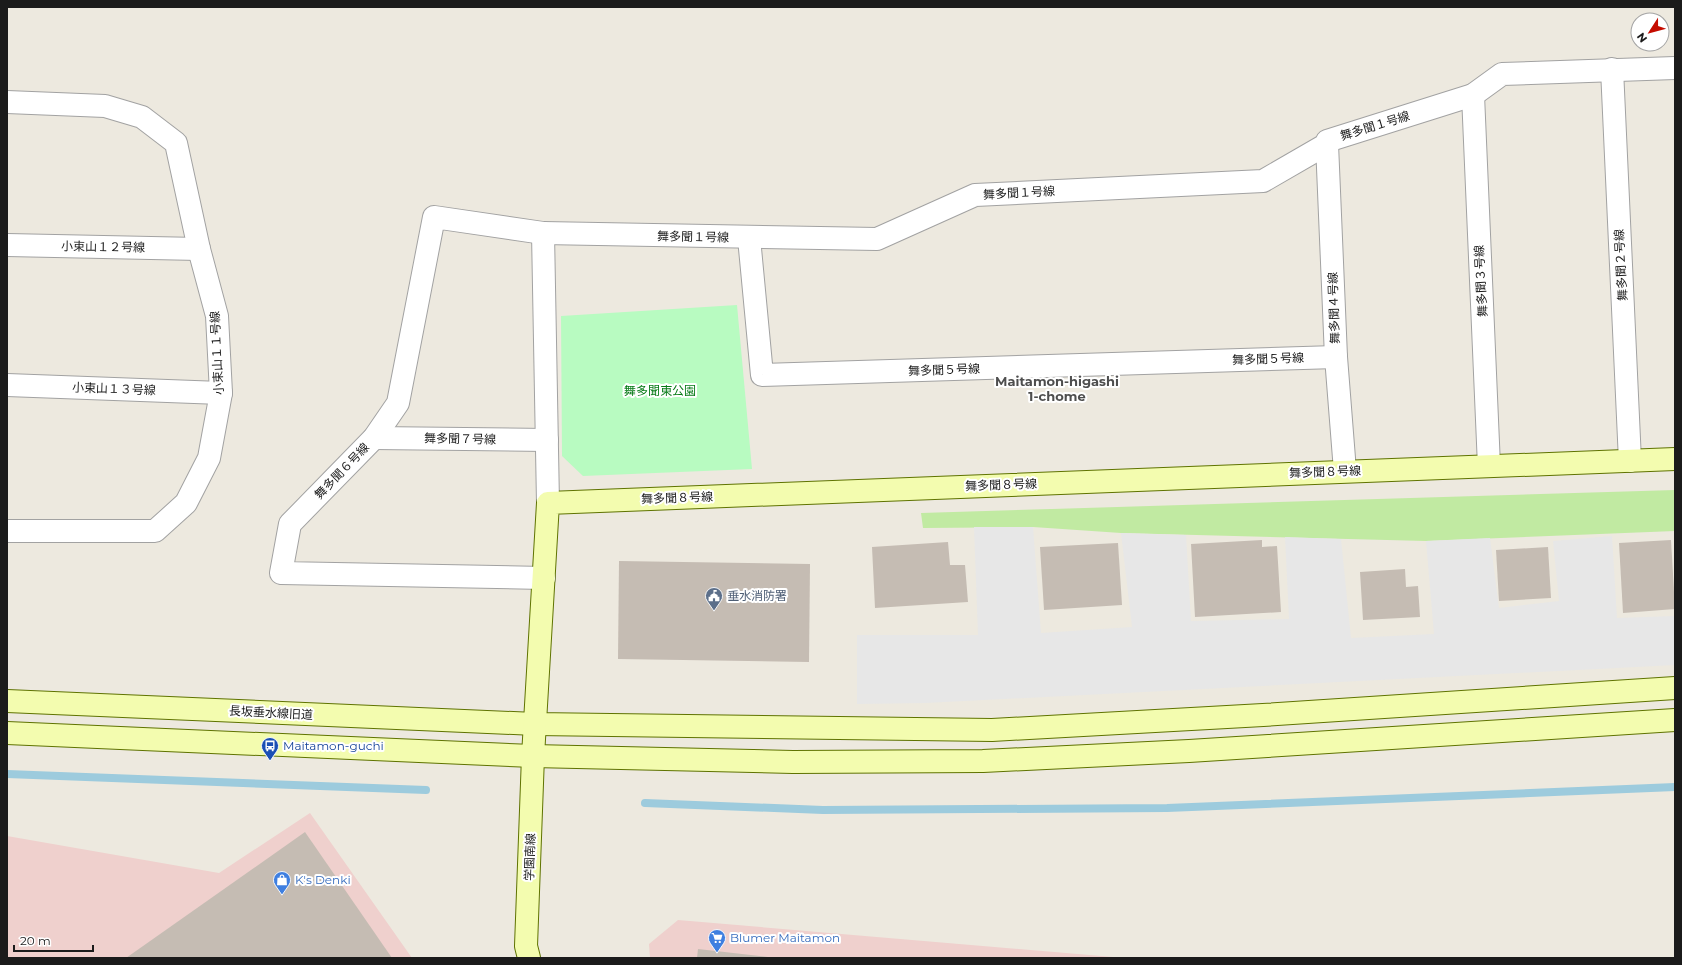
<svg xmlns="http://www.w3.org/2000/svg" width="1682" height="965" font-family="Montserrat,'Noto Sans JP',sans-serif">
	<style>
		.commercial { fill: #efd0cd }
		.grass { fill: #c1eaa2 }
		.park { fill: #b8fbc1 }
		.parking { fill: #e7e7e7 }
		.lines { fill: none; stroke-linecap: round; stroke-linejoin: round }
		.stream { stroke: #9dcbdd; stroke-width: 8 }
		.building { fill: #c5bcb3 }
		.street-casing { stroke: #a2a2a2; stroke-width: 24 }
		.secondary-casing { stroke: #5f7301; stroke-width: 24 }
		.street { stroke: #fff; stroke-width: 22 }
		.secondary { stroke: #f3fcaf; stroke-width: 22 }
		.labels { text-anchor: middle; stroke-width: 4; stroke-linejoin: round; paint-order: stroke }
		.street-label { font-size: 12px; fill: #1b1b1b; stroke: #fff }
		.park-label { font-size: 12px; fill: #077a17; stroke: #fff }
		.service-label { font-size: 12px; fill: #4e5e75; stroke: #fff; text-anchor: start }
		.transit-label { font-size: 12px; fill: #164399; stroke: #fff; text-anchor: start }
		.shop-label { font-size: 12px; fill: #366cbe; stroke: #fff; text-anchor: start }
		.neighbourhood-label { font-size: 13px; font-weight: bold; fill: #4e4e4e; stroke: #fff }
	</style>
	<rect width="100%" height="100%" fill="#ede9df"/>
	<g class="commercial">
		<polygon points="310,813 412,958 7,958 7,836 219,873"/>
		<polygon points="678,920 1125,958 650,958 649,944"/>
	</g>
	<polygon class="grass" points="1675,490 1675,531 1426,541 1121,533 1033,527 923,528 921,513"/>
	<polygon class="park" points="737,305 752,469 583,476 562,456 561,316"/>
	<polygon class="parking" points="974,527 1033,527 1041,633 1132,627 1121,533 1186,535 1191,621 1289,619 1285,537 1341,539 1351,638 1434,634 1426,541 1490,538 1499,608 1559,601 1553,541 1612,536 1617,618 1675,616 1675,665 925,703 857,704 857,635 978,635"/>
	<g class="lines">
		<g class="stream">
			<polyline points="7,774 426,790"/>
			<polyline points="645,803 823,810 1167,808 1675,787"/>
		</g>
	</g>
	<g class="building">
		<polygon points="1262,540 1262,547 1277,546 1281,612 1195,617 1191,544"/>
		<polygon points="1671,540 1675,609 1623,613 1619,543"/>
		<polygon points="948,542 950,565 965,565 968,602 875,608 872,547"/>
		<polygon points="1118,543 1122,605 1044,610 1040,547"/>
		<polygon points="1548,547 1551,598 1499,601 1496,550"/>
		<polygon points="619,561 810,564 809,662 618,659"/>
		<polygon points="1405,569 1406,587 1418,586 1420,617 1363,620 1360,572"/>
		<polygon points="305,832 392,958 126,958"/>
		<polygon points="698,949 768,957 768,958 697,958"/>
	</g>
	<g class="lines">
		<defs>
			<g id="street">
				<polyline points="1612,69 1630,461"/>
				<polyline points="1473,95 1489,466"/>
				<polyline points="7,102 105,106 142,117 176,143 199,249 217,316 221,393 209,458 186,503 155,531 7,531"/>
				<polyline points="1327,144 1336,357 1345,471"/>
				<polyline points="543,233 434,217 398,403 374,438 290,524 281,573 544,578"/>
				<polyline points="749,238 762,375 1336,357"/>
				<polyline points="7,245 199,249"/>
				<polyline points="7,385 221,393"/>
				<polyline points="374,438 547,440"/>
				<polyline points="548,503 543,233 877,239 975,195 1263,181 1327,144 1327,141 1473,95 1502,74 1675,68"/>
			</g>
			<g id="secondary">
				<polyline points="7,701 535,724 992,730 1263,715 1675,688"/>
				<polyline points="7,733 533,756 793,762 983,761 1189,751 1675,720"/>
				<polyline points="529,958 526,946 533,756 548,503 1675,459"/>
			</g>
		</defs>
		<use href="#street" class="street-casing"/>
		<use href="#secondary" class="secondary-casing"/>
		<use href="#street" class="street"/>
		<use href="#secondary" class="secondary"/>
	</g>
	<defs>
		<symbol id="civic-pin" viewBox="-11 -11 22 30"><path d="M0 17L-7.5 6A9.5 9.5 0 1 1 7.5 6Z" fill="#5c6f8a" stroke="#fff"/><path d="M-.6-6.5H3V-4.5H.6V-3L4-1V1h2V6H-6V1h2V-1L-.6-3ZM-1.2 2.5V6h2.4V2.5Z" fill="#fff"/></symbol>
		<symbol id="bus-pin" viewBox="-11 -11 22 30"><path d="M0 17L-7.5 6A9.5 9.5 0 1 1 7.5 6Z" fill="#1a4fb4" stroke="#fff"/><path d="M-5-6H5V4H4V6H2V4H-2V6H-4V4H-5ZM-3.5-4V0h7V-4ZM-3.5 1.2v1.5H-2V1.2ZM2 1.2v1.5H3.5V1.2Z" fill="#fff"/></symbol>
		<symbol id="shop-pin" viewBox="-11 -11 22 30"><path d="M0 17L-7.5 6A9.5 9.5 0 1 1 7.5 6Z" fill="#3f7fe0" stroke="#fff"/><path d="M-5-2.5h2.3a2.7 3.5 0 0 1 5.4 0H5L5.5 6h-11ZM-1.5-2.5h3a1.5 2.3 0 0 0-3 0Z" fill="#fff"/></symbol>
		<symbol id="supermarket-pin" viewBox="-11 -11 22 30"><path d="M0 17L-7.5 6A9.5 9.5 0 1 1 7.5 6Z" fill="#3f7fe0" stroke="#fff"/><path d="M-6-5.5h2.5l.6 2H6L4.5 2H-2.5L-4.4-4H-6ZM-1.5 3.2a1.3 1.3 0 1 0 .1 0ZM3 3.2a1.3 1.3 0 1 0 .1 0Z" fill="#fff"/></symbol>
	</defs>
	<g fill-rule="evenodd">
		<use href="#civic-pin" x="704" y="586" width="20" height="27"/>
		<use href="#bus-pin" x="260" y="736" width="20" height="27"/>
		<use href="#shop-pin" x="272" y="870" width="20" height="27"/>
		<use href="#supermarket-pin" x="707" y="928" width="20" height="27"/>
	</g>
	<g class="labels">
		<g class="street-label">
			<text transform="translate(1375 126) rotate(-17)" y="4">舞多聞１号線</text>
			<text transform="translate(1019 193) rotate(-3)" y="4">舞多聞１号線</text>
			<text transform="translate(693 237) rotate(1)" y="4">舞多聞１号線</text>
			<text transform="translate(103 247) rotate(1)" y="4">小束山１２号線</text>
			<text transform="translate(1621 265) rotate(-93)" y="4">舞多聞２号線</text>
			<text transform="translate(1481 281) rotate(-93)" y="4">舞多聞３号線</text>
			<text transform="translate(1334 308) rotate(-92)" y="4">舞多聞４号線</text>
			<text transform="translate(217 353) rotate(-93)" y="4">小束山１１号線</text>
			<text transform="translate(1268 359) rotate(-2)" y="4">舞多聞５号線</text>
			<text transform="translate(944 370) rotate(-2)" y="4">舞多聞５号線</text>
			<text transform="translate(114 389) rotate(2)" y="4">小束山１３号線</text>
			<text transform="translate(460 439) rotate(1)" y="4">舞多聞７号線</text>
			<text transform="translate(342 471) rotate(-46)" y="4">舞多聞６号線</text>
			<text transform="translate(1325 472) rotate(-2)" y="4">舞多聞８号線</text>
			<text transform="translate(1001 485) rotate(-2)" y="4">舞多聞８号線</text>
			<text transform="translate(677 498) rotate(-2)" y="4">舞多聞８号線</text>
			<text transform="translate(271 713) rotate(3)" y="4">長坂垂水線旧道</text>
			<text transform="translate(530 857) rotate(-88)" y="4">学園南線</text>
		</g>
		<g class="park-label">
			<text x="660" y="395">舞多聞東公園</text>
		</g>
		<g class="service-label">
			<text x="727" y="600">垂水消防署</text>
		</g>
		<g class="transit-label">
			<text x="283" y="750">Maitamon-guchi</text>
		</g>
		<g class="shop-label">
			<text x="295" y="884">K's Denki</text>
			<text x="730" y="942">Blumer Maitamon</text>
		</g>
		<g class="neighbourhood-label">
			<text x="1057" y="386">Maitamon-higashi<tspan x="1057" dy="15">1-chome</tspan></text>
		</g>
	</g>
	<rect width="1682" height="965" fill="none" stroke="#1b1b1b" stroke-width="16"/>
	<g transform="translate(1650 32) rotate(234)"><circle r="19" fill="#ffffff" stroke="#a4a4a4"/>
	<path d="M0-3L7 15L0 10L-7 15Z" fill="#c50c00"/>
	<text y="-6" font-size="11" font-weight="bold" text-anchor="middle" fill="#1b1b1b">N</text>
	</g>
	<path d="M14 945v6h79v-6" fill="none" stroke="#1b1b1b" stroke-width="2"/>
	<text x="20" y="945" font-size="12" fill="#1b1b1b" stroke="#ffffff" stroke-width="3" paint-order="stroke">20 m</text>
</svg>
